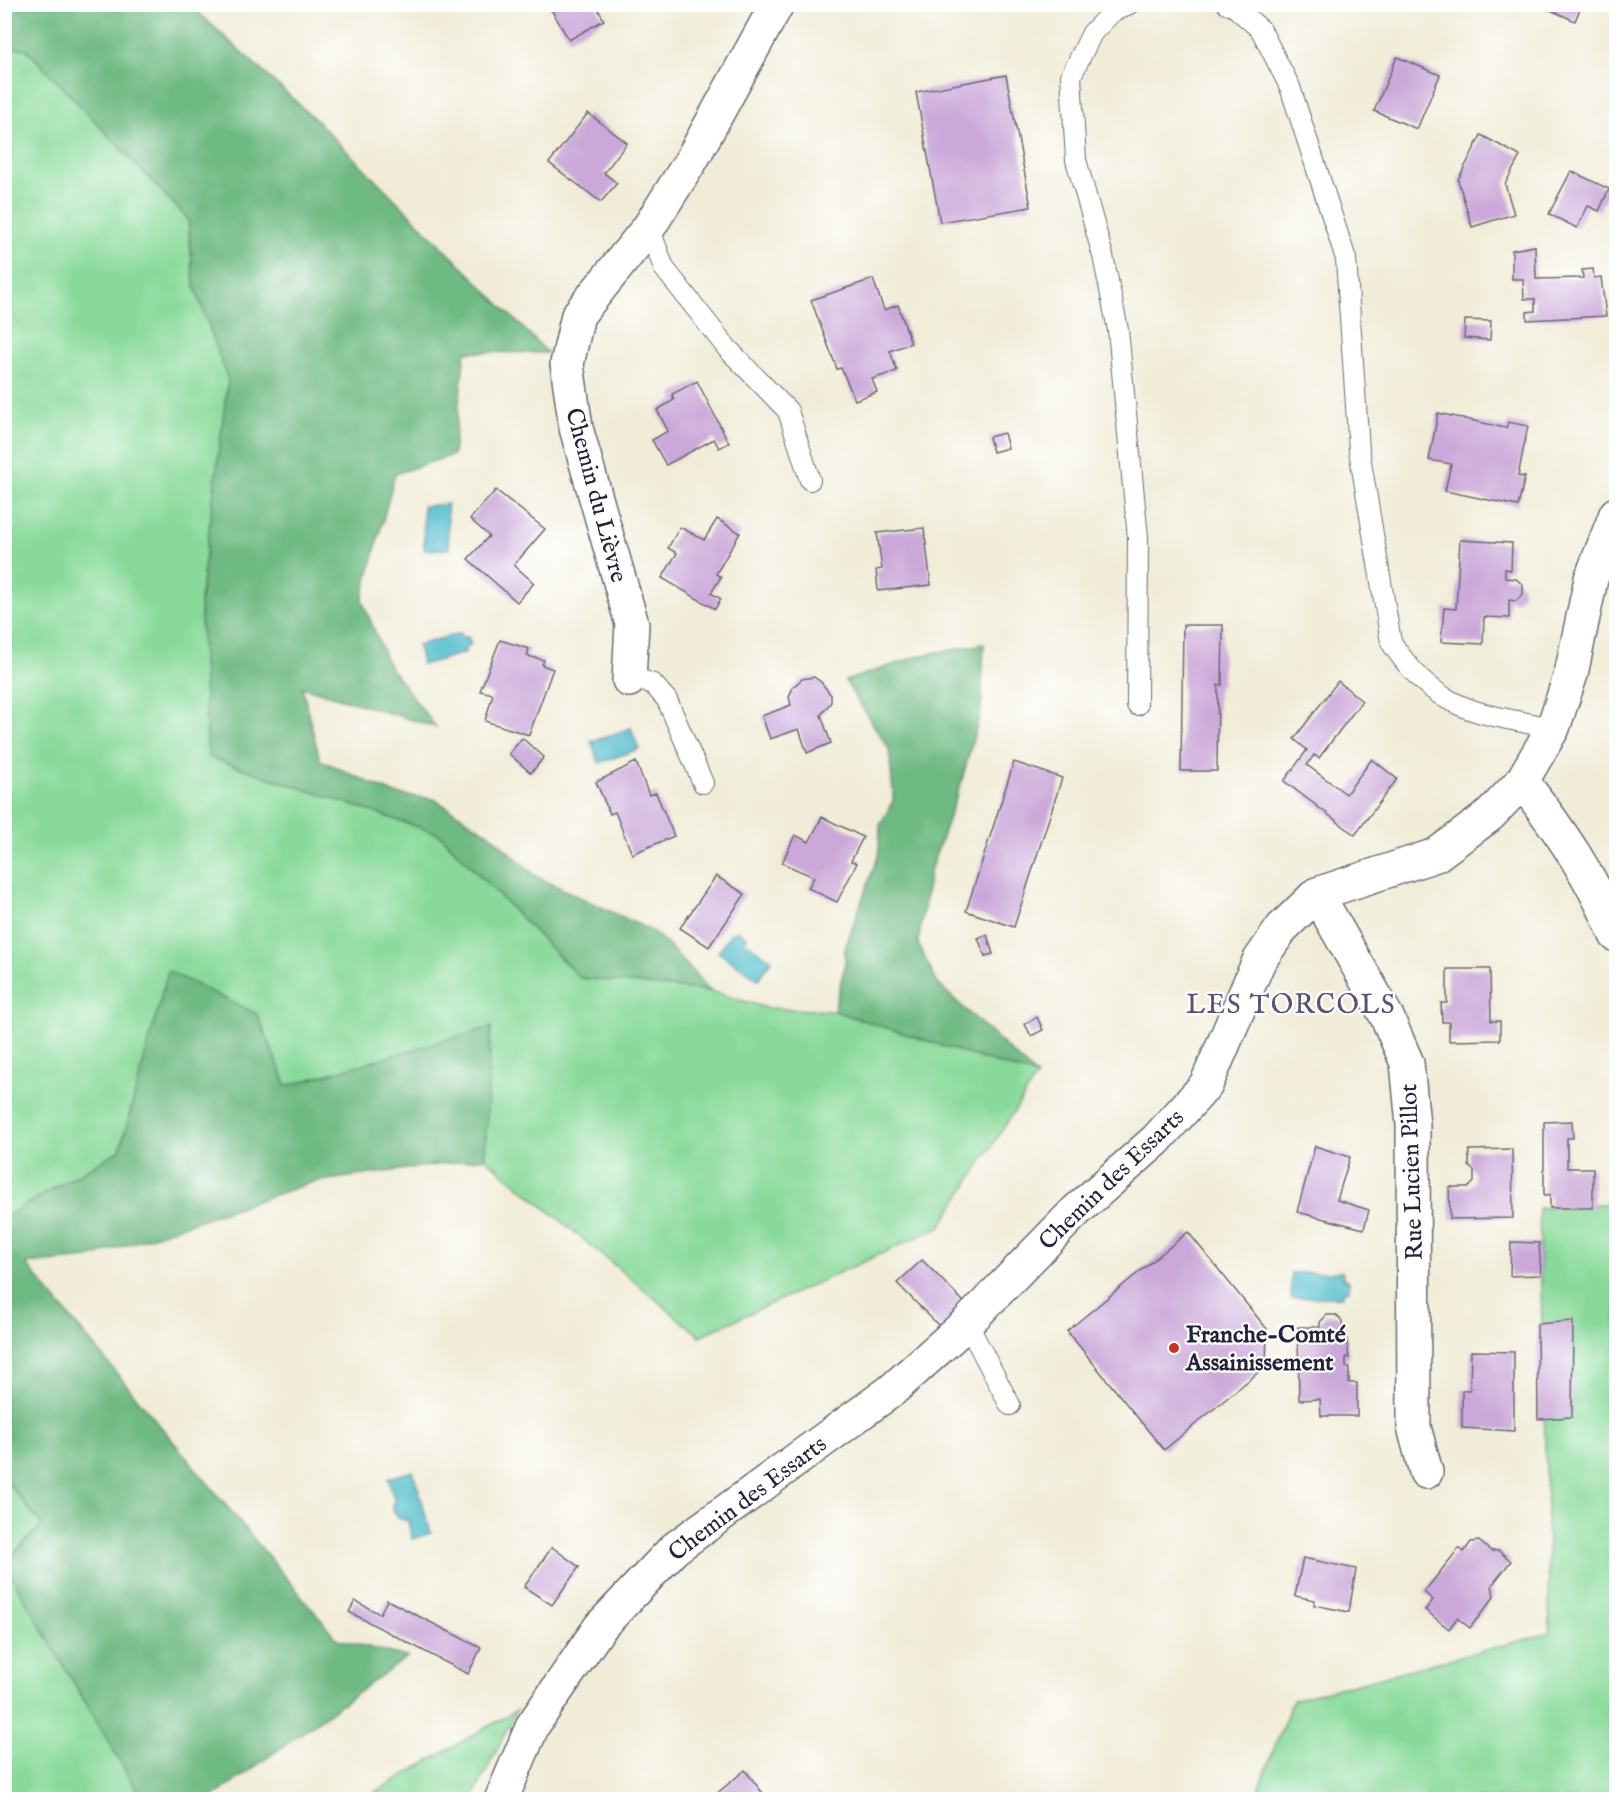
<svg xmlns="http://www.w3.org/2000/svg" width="1621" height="1804" font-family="'IM FELL English',serif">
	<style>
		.green { fill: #89da9a; stroke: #567e6a; stroke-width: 1.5 }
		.forest { fill: #6eba82; stroke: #486e5e; stroke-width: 1.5 }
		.water { fill: #4fbbcb; stroke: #386e83; stroke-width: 1.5 }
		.building { fill: #cba8d9 }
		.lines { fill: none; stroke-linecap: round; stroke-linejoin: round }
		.service-casing { stroke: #6a6972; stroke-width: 22 }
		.minor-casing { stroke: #6a6972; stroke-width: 36 }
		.service { stroke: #fff; stroke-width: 20 }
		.minor { stroke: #fff; stroke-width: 33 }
		.poi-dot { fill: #c8321e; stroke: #fff; stroke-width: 2 }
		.labels { text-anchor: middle; stroke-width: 4.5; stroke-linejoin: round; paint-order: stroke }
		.street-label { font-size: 24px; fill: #22223b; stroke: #fff }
		.poi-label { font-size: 24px; font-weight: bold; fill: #22223b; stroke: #fff; text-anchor: start }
		.quarter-label { font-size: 27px; letter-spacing: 1.5px; fill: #5d5172; stroke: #fff }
	</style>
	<rect width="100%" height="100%" fill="#fff"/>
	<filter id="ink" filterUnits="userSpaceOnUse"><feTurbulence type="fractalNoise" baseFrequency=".0167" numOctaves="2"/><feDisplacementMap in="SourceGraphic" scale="12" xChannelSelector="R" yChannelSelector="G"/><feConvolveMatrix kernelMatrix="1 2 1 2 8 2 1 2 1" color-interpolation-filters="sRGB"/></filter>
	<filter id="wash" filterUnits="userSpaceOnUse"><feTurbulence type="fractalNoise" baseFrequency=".008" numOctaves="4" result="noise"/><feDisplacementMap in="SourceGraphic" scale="24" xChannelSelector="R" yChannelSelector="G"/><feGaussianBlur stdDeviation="1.35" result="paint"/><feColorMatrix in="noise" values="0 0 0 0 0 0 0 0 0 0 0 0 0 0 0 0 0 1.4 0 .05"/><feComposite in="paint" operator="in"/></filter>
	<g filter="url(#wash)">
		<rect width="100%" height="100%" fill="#f0ecd7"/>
		<g class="green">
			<polygon points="4,47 26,49 188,219 194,284 228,380 200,601 208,757 439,834 580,978 711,991 767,1008 834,1011 1037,1076 940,1227 700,1336 485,1158 490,1028 286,1086 257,1014 168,971 120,1150 5,1217"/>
			<polygon points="1616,1203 1616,1799 1254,1800 1293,1700 1550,1633 1539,1208"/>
			<polygon points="4,1479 42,1525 5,1562 4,1562"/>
			<polygon points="4,1564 5,1564 142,1799 5,1799"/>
			<polygon points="517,1710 472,1799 363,1799"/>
		</g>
		<g class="forest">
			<polygon points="4,5 190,5 316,120 548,353 465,352 453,455 395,474 362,600 389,666 436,727 302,687 320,760 395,794 434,799 488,833 537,877 652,931 668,945 711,991 580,978 439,834 208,757 200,601 228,380 194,284 188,219 26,49 5,47"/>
			<polygon points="984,644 981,711 961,783 930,871 918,944 938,984 1037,1076 834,1011 845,965 845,948 879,853 880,825 893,801 893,792 889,749 845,681 922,655"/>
			<polygon points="168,971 257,1014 287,1086 491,1027 485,1158 313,1182 88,1258 26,1264 337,1639 407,1657 210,1799 142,1799 4,1564 42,1525 5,1479 5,1217 120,1150"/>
		</g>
		<g class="water">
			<polygon points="447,504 449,549 424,550 423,506"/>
			<polygon points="461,633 461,637 468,637 471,644 465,649 465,653 422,665 418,645"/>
			<polygon points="631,728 639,749 599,763 591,742"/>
			<polygon points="737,930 747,937 745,942 772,960 758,979 718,952 731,933 734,934"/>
			<polygon points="1343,1272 1343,1278 1349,1281 1349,1290 1343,1292 1343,1297 1291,1298 1291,1273"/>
			<polygon points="413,1471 431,1533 412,1539 408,1521 399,1518 393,1510 394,1499 388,1478"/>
		</g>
		<g id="blocks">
			<g class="building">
				<polygon points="548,4 595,4 604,20 569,40"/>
				<polygon points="1537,4 1582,4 1575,21"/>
				<polygon points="1397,57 1440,75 1417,129 1374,111"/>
				<polygon points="1006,75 1031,207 940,222 916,92"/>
				<polygon points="588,113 627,143 604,173 617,183 601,202 549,163"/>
				<polygon points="1481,135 1520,156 1505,184 1514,214 1472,227 1458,180"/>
				<polygon points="1571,171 1609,189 1599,211 1588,206 1577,228 1549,214"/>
				<polygon points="1535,246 1536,279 1583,278 1582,270 1593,269 1594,278 1601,277 1606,316 1527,320 1527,312 1535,311 1535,299 1524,299 1523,279 1512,279 1512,250"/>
				<polygon points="873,279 884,310 898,305 911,343 890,351 897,371 872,379 877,392 855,400 841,368 837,369 811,300"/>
				<polygon points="1465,320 1491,321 1490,340 1464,338"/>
				<polygon points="697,381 729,443 719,448 714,439 666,465 652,440 668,431 657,410 674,400 672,394"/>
				<polygon points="1438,413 1506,428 1508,422 1528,426 1518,476 1525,477 1518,506 1445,491 1451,464 1429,460"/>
				<polygon points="1004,433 1008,448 993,452 989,437"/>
				<polygon points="496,490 545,529 514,565 534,583 517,602 468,559 489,536 470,519"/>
				<polygon points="717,519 740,533 716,574 721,577 711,593 721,599 715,609 662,578 677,553 668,548 680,527 704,540"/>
				<polygon points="924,528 931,585 878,591 876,570 882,569 877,533"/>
				<polygon points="1460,540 1512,543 1511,570 1505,569 1505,578 1516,579 1523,585 1523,594 1516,601 1509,600 1509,618 1484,617 1483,644 1441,642 1444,608 1456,609"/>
				<polygon points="1183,625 1223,625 1222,685 1218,685 1217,771 1181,771"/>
				<polygon points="500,640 529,649 527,656 544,660 542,665 553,669 529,735 485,721 493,694 480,691"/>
				<polygon points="814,677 821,682 831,695 831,702 821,715 831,743 807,753 799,729 770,739 762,716 791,705 789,697 793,687 802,679"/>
				<polygon points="1338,681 1362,701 1319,758 1314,755 1307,765 1346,794 1372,759 1397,779 1355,835 1284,781 1307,750 1294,739"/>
				<polygon points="522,738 544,757 531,773 509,754"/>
				<polygon points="636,762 649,795 656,793 674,836 632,854 615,812 610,814 596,782"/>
				<polygon points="1014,762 1062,778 1014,927 966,911"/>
				<polygon points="822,817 863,837 851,861 857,863 837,902 808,888 814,877 782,863 795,835 809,842"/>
				<polygon points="716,876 745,894 709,947 680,928"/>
				<polygon points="987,935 993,954 985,956 978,938"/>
				<polygon points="1447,969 1490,969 1491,1021 1500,1021 1500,1040 1449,1041 1449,1022 1442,1022 1441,1003 1447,1003"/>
				<polygon points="1037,1017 1043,1030 1031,1036 1025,1024"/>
				<polygon points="1572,1121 1573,1138 1567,1138 1567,1168 1593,1168 1593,1208 1550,1208 1550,1195 1544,1196 1544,1122"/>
				<polygon points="1315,1146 1350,1157 1337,1200 1369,1210 1364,1229 1297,1212"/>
				<polygon points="1512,1149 1513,1218 1450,1219 1449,1187 1469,1187 1474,1182 1474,1171 1469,1166 1469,1150"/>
				<polygon points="1188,1232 1267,1329 1266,1366 1164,1450 1067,1331"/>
				<polygon points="1511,1242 1539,1243 1541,1275 1510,1276"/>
				<polygon points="922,1260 966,1304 941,1328 897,1283"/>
				<polygon points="1327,1315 1336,1315 1342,1321 1342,1327 1345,1327 1349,1358 1346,1357 1346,1367 1349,1367 1349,1383 1357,1383 1357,1416 1321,1416 1320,1399 1299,1400 1298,1327 1320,1327 1320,1322"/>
				<polygon points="1573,1321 1572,1417 1538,1419 1537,1324"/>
				<polygon points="1471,1351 1514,1352 1514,1431 1462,1428 1462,1390 1470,1390"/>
				<polygon points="1479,1541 1491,1551 1499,1551 1511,1561 1492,1585 1494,1597 1470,1628 1457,1618 1449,1629 1425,1610 1433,1600 1424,1592 1459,1548 1464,1552 1471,1542"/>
				<polygon points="552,1547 579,1567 552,1605 524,1587"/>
				<polygon points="1303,1558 1356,1569 1349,1612 1314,1605 1315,1600 1295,1596"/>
				<polygon points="387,1600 481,1648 468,1674 349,1612 355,1601 380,1614"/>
				<polygon points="745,1770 768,1800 709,1800"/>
			</g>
		</g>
	</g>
	<g filter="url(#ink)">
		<use href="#blocks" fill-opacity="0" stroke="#6a6972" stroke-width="1.5"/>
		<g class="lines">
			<defs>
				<g id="service">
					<polyline points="1129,4 1112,12 1092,33 1071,76 1076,160 1103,256 1118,330 1138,538 1137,705"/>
					<path d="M1227,4L1235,7L1261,30L1290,87L1346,259L1359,450L1391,642C1436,712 1478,713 1553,728"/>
					<polyline points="649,227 664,268 727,348 788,411 810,480"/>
					<polyline points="629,676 653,684 667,700 703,783"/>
					<polyline points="967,1323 1010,1405"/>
				</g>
				<g id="minor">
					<polyline points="629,680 632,624 576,428 567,364 578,315 649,227 692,159 777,4"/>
					<path d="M1522,781C1559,829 1593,878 1616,935"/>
					<polyline points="1317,894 1387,1017 1407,1063 1413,1125 1414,1427 1426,1472"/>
					<polyline points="501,1800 533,1725 600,1627 674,1549 891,1391 967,1323 1076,1211 1156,1140 1206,1085 1259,961 1282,928 1317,894 1436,855 1490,815 1522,781 1553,728 1571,674 1591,579 1616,514"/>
				</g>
			</defs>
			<use href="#service" class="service-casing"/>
			<use href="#minor" class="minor-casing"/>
			<use href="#service" class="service"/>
			<use href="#minor" class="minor"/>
		</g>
	</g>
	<circle class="poi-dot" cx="1174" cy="1348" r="6"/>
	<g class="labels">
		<g class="street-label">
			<text transform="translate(597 495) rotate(75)" y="8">Chemin du Lièvre</text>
			<text transform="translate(1411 1172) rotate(-92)" y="8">Rue Lucien Pillot</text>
			<text transform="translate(1111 1179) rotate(-44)" y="8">Chemin des Essarts</text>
			<text transform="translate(747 1498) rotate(-37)" y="8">Chemin des Essarts</text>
		</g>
		<g class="poi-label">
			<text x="1186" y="1342">Franche-Comté<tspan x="1186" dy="28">Assainissement</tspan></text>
		</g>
		<g class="quarter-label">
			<text x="1291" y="1013">LES TORCOLS</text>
		</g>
	</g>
	<rect width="1621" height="1804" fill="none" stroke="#fff" stroke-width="24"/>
</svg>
